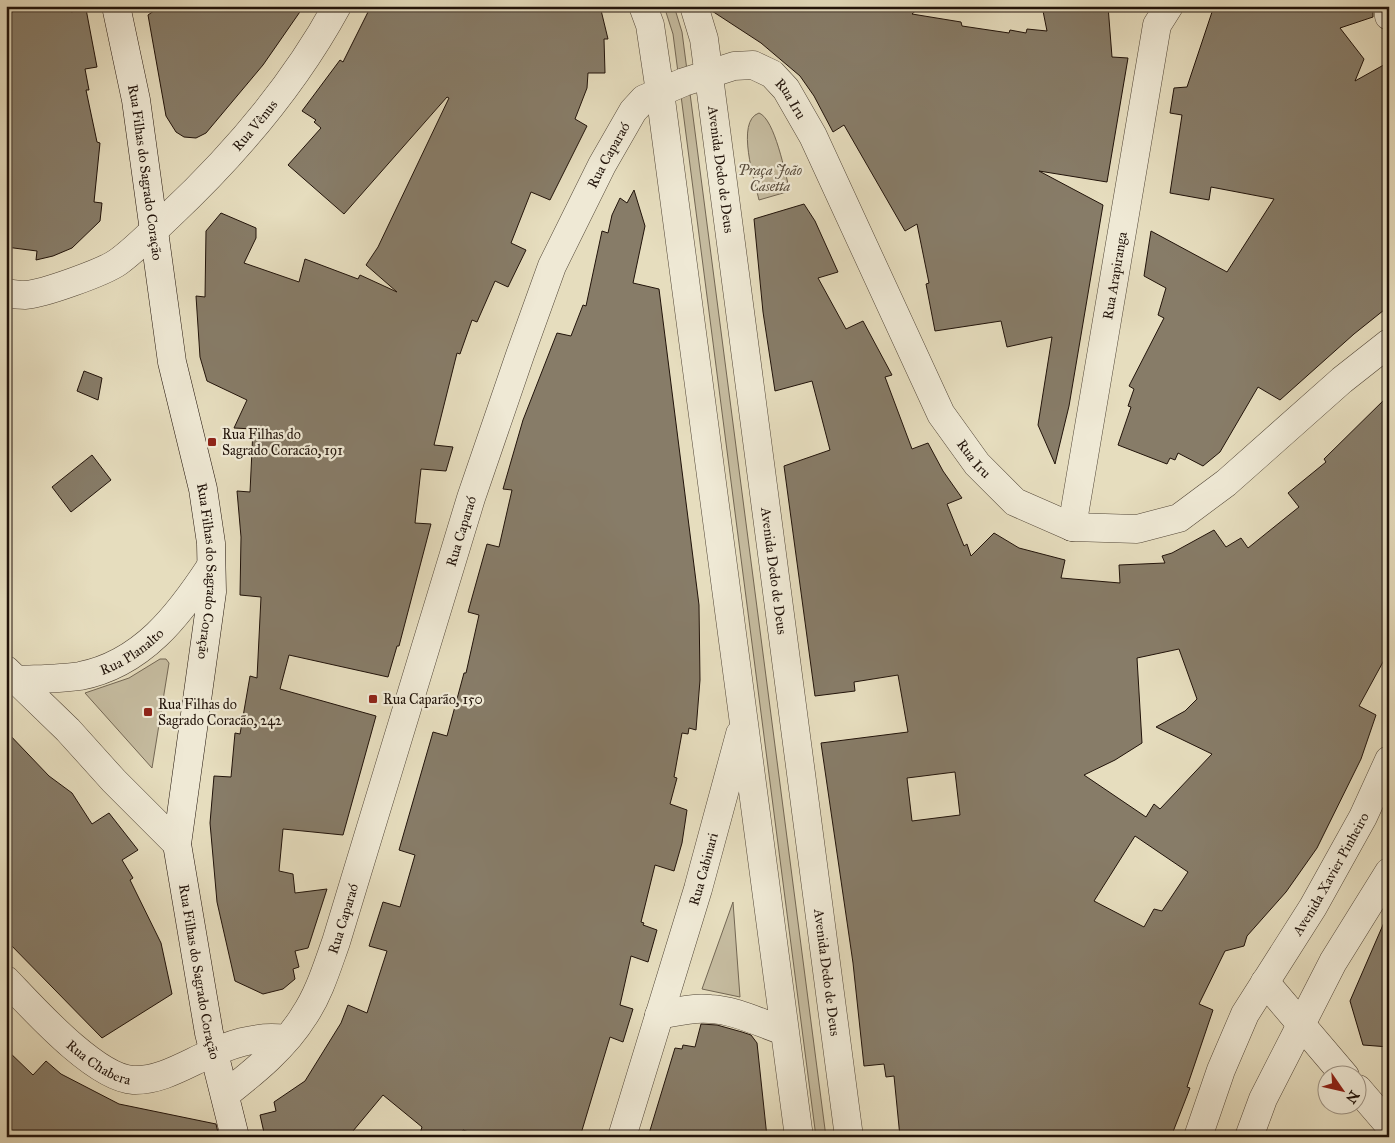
<svg xmlns="http://www.w3.org/2000/svg" width="1395" height="1143" font-family="'IM FELL Great Primer',serif">
	<style>
		.green { fill: #c5bb9f; stroke: #736754 }
		.building { fill: #877c68; stroke: #21130a; fill-rule: evenodd }
		.lines { fill: none; stroke-linecap: round; stroke-linejoin: round }
		.street-casing { stroke: #524637; stroke-width: 29 }
		.secondary-casing { stroke: #21130a; stroke-width: 29 }
		.street { stroke: #efe9d5; stroke-width: 28 }
		.secondary { stroke: #efe9d5; stroke-width: 28 }
		.poi-dot { fill: #8f2418; stroke: #efe9d5; stroke-width: 2 }
		.labels { text-anchor: middle; stroke-width: 4.5; stroke-linejoin: round; paint-order: stroke }
		.street-label { font-size: 14px; fill: #21130a; stroke: #efe9d5 }
		.park-label { font-size: 14px; font-style: italic; fill: #5a4e3e; stroke: #efe9d5 }
		.poi-label { font-size: 14px; fill: #21130a; stroke: #efe9d5; text-anchor: start }
	</style>
	<rect width="100%" height="100%" fill="#e6ddbe"/>
	<filter id="stains"><feTurbulence type="fractalNoise" baseFrequency=".004" numOctaves="4"/><feColorMatrix values="0 0 0 0 .2 0 0 0 0 .09 0 0 0 0 .02 0 0 0 .5 -.17"/></filter>
	<radialGradient id="worn" r=".72"><stop offset=".6" stop-color="#630" stop-opacity="0"/><stop offset="1" stop-color="#630" stop-opacity=".3"/></radialGradient>
	<g class="green">
		<polygon points="664,6 674,6 682,32 826,1137 816,1137 673,34"/>
		<path d="M759,113C775,119 785,174 790,191L759,200C755,182 735,121 759,113Z"/>
		<polygon points="160,659 166,659 169,663 152,768 85,693 129,678"/>
		<polygon points="733,902 740,997 702,989"/>
	</g>
	<g class="building">
		<polygon points="6,6 70,6 71,12 86,9 97,67 85,69 89,90 86,90 97,142 100,143 94,202 102,203 100,221 72,248 53,256 36,260 37,251 6,247"/>
		<polygon points="161,6 304,6 263,65 206,133 196,138 184,137 176,132 166,116 148,15"/>
		<polygon points="371,6 600,6 608,39 604,39 605,73 588,73 587,88 575,119 587,126 550,200 531,192 511,243 526,250 508,287 495,281 477,322 472,320 460,354 457,353 434,445 453,447 446,471 421,469 415,523 431,524 399,646 397,646 388,677 289,655 280,689 376,716 343,835 283,829 279,871 293,874 295,893 327,889 308,948 295,951 299,967 293,969 295,979 283,989 263,994 235,981 217,902 210,823 214,776 231,777 235,733 240,734 250,676 257,678 261,597 240,595 241,537 237,491 250,492 253,429 234,428 247,400 207,381 200,357 196,296 205,297 206,231 221,213 256,228 256,238 244,263 299,282 305,259 358,279 360,275 397,292 366,265 378,247 449,98 447,97 344,214 288,165 321,128 314,122 316,120 302,111 340,60 343,62"/>
		<polygon points="710,6 921,6 912,14 961,22 962,26 1009,33 1010,30 1026,33 1027,29 1047,31 1042,6 1108,6 1112,57 1128,58 1107,182 1039,171 1103,205 1069,406 1055,464 1038,425 1052,337 1007,347 1001,321 935,331 926,284 929,283 917,224 905,231 844,125 833,132 814,96 800,76 761,43 712,11"/>
		<polygon points="1214,6 1373,6 1373,17 1340,28 1364,59 1355,81 1389,62 1389,306 1354,334 1280,400 1258,387 1220,452 1203,466 1178,453 1175,460 1170,458 1167,464 1118,445 1131,407 1128,406 1134,389 1129,386 1164,318 1158,315 1166,288 1144,276 1151,231 1227,272 1274,199 1211,187 1209,200 1170,193 1182,115 1170,113 1174,88 1187,87"/>
		<polygon points="634,190 645,226 633,283 659,289 699,605 700,680 696,730 689,728 688,734 682,733 674,777 677,778 670,804 687,810 682,843 674,871 655,865 641,922 644,923 643,925 657,930 648,962 631,956 620,1005 633,1009 623,1042 610,1037 580,1137 483,1137 463,1130 461,1137 419,1137 422,1127 383,1095 348,1137 265,1137 260,1115 276,1111 274,1102 305,1081 341,1023 348,1005 367,1013 387,951 369,946 383,902 400,907 415,855 399,850 433,732 447,736 464,673 466,673 479,615 468,612 487,544 499,547 512,490 503,489 523,420 557,333 571,336 583,305 586,306 602,231 608,233 612,215 620,198 627,203"/>
		<path d="M804,204L815,221L838,272L818,278L846,329L863,321L892,375L885,377L912,449L928,443L943,471L962,498L947,504L964,546L967,544L971,556L994,533L1019,548L1065,560L1061,578L1120,583L1119,565L1165,563L1162,556L1172,553L1214,530L1226,547L1241,538L1248,548L1299,507L1288,493L1326,462L1324,459L1389,395V651L1359,706L1376,715L1361,759L1317,848L1286,892L1247,936L1244,946L1225,951L1199,1004L1213,1010L1187,1087L1190,1088L1171,1137H900L894,1076L886,1077L884,1064L864,1066L853,963L821,743L908,732L898,675L854,682L855,691L815,696L784,466L830,450L812,381L775,391L763,312L754,219ZM1179,649L1197,699L1185,711L1156,727L1212,754L1160,809L1154,804L1146,817L1084,775L1115,760L1142,743L1137,658ZM955,772L960,815L912,821L907,778ZM1135,836L1188,872L1162,911L1154,909L1144,927L1094,901Z"/>
		<polygon points="84,371 102,378 98,400 77,391"/>
		<polygon points="92,455 111,480 71,512 52,487"/>
		<polygon points="6,731 49,776 72,793 92,824 109,813 138,850 122,860 133,878 130,880 161,943 172,994 102,1038 6,940"/>
		<polygon points="1389,911 1389,1047 1363,1045 1350,1001"/>
		<polygon points="701,1024 717,1025 742,1032 751,1035 757,1043 767,1137 648,1137 675,1048 682,1049 683,1045 695,1047"/>
		<polygon points="6,1049 33,1075 46,1061 61,1074 119,1104 216,1124 219,1137 6,1137"/>
	</g>
	<g class="lines">
		<defs>
			<g id="street">
				<polyline points="643,6 650,25 660,92 799,1137"/>
				<path id="s1" d="M694,6L704,39L849,1137"/>
				<polyline points="1388,6 1389,16"/>
				<path id="s2" d="M6,293C12,294 19,295 25,295C43,294 104,272 118,262C136,249 153,231 169,216C234,155 294,85 337,6"/>
				<path id="s3" d="M1072,527L1157,25L1169,6"/>
				<polyline points="6,670 68,730 114,781 177,844"/>
				<path id="s4" d="M19,680C39,679 60,679 80,676C142,664 179,615 211,566"/>
				<path id="s5" d="M6,980C32,1007 95,1078 133,1080C157,1081 180,1068 201,1058C228,1045 255,1035 285,1039"/>
				<polyline points="1265,982 1345,1076"/>
				<path d="M659,1015C676,1012 693,1007 710,1009C735,1010 760,1023 784,1031"/>
				<polyline points="1358,1089 1389,1125"/>
				<path id="s6" d="M226,1094C254,1072 285,1047 304,1016C319,994 327,967 336,942L471,498L520,355L552,266L602,165L633,111L644,99L684,82L734,66L753,65L772,74L786,89L813,136L941,414L977,464L1015,502L1072,527L1137,529L1179,518L1226,483L1342,380L1389,343"/>
				<path id="s7" d="M622,1137L698,889L740,734"/>
				<path id="s8" d="M1198,1137L1221,1070L1245,1014L1313,907L1363,817L1389,760"/>
				<polyline points="1249,1137 1263,1099 1333,962 1389,872"/>
			</g>
			<g id="secondary">
				<path id="s9" d="M116,6L136,100L172,362L203,489L211,543L212,592L177,844L209,1033L235,1137"/>
			</g>
		</defs>
		<use href="#street" class="street-casing"/>
		<use href="#secondary" class="secondary-casing"/>
		<use href="#street" class="street"/>
		<use href="#secondary" class="secondary"/>
	</g>
	<g class="poi-dot">
		<rect x="207" y="437" width="10" height="10" rx="2.5"/>
		<rect x="368" y="694" width="10" height="10" rx="2.5"/>
		<rect x="143" y="707" width="10" height="10" rx="2.5"/>
	</g>
	<g class="labels">
		<g class="street-label">
			<text dy="5" stroke="none"><textPath href="#s6" startOffset="1260">Rua Iru</textPath></text>
			<text dy="5" stroke="none"><textPath href="#s2" startOffset="312">Rua Vênus</textPath></text>
			<text dy="5" stroke="none"><textPath href="#s6" startOffset="1026">Rua Caparaó</textPath></text>
			<text dy="5" stroke="none"><textPath href="#s1" startOffset="166">Avenida Dedo de Deus</textPath></text>
			<text dy="5" stroke="none"><textPath href="#s9" startOffset="169">Rua Filhas do Sagrado Coração</textPath></text>
			<text dy="5" stroke="none"><textPath href="#s3" startOffset="255">Rua Arapiranga</textPath></text>
			<text dy="5" stroke="none"><textPath href="#s6" startOffset="1665">Rua Iru</textPath></text>
			<text dy="5" stroke="none"><textPath href="#s6" startOffset="621">Rua Caparaó</textPath></text>
			<text dy="5" stroke="none"><textPath href="#s9" startOffset="574">Rua Filhas do Sagrado Coração</textPath></text>
			<text dy="5" stroke="none"><textPath href="#s1" startOffset="571">Avenida Dedo de Deus</textPath></text>
			<text dy="5" stroke="none"><textPath href="#s4" startOffset="119">Rua Planalto</textPath></text>
			<text dy="5" stroke="none"><textPath href="#s7" startOffset="280">Rua Cabinari</textPath></text>
			<text dy="5" stroke="none"><textPath href="#s8" startOffset="296">Avenida Xavier Pinheiro</textPath></text>
			<text dy="5" stroke="none"><textPath href="#s6" startOffset="216">Rua Caparaó</textPath></text>
			<text dy="5" stroke="none"><textPath href="#s9" startOffset="979">Rua Filhas do Sagrado Coração</textPath></text>
			<text dy="5" stroke="none"><textPath href="#s1" startOffset="976">Avenida Dedo de Deus</textPath></text>
			<text dy="5" stroke="none"><textPath href="#s5" startOffset="125">Rua Chabera</textPath></text>
		</g>
		<g class="park-label">
			<text x="770" y="175">Praça João<tspan x="770" dy="16">Casetta</tspan></text>
		</g>
		<g class="poi-label">
			<text x="222" y="439">Rua Filhas do<tspan x="222" dy="16">Sagrado Coracão, 191</tspan></text>
			<text x="383" y="704">Rua Caparão, 150</text>
			<text x="158" y="709">Rua Filhas do<tspan x="158" dy="16">Sagrado Coracão, 242</tspan></text>
		</g>
	</g>
	<rect width="1395" height="1143" fill="none" stroke="#e6ddbe" stroke-width="25"/>
	<rect x="8" y="8" width="1380" height="1128" fill="none" stroke="#21130a" stroke-width="2.5"/>
	<rect x="12" y="12" width="1370" height="1118" fill="none" stroke="#21130a"/>
	<g transform="translate(1342 1090) rotate(124)"><circle r="24" fill="#efe9d5" stroke="#9d9384"/>
	<path d="M0-4L9 19L0 12L-9 19Z" fill="#8f2418"/>
	<text y="-8" font-size="14" font-weight="bold" text-anchor="middle" fill="#21130a">N</text>
	</g>
	<rect width="100%" height="100%" filter="url(#stains)"/>
	<rect width="100%" height="100%" fill="url(#worn)"/>
</svg>
